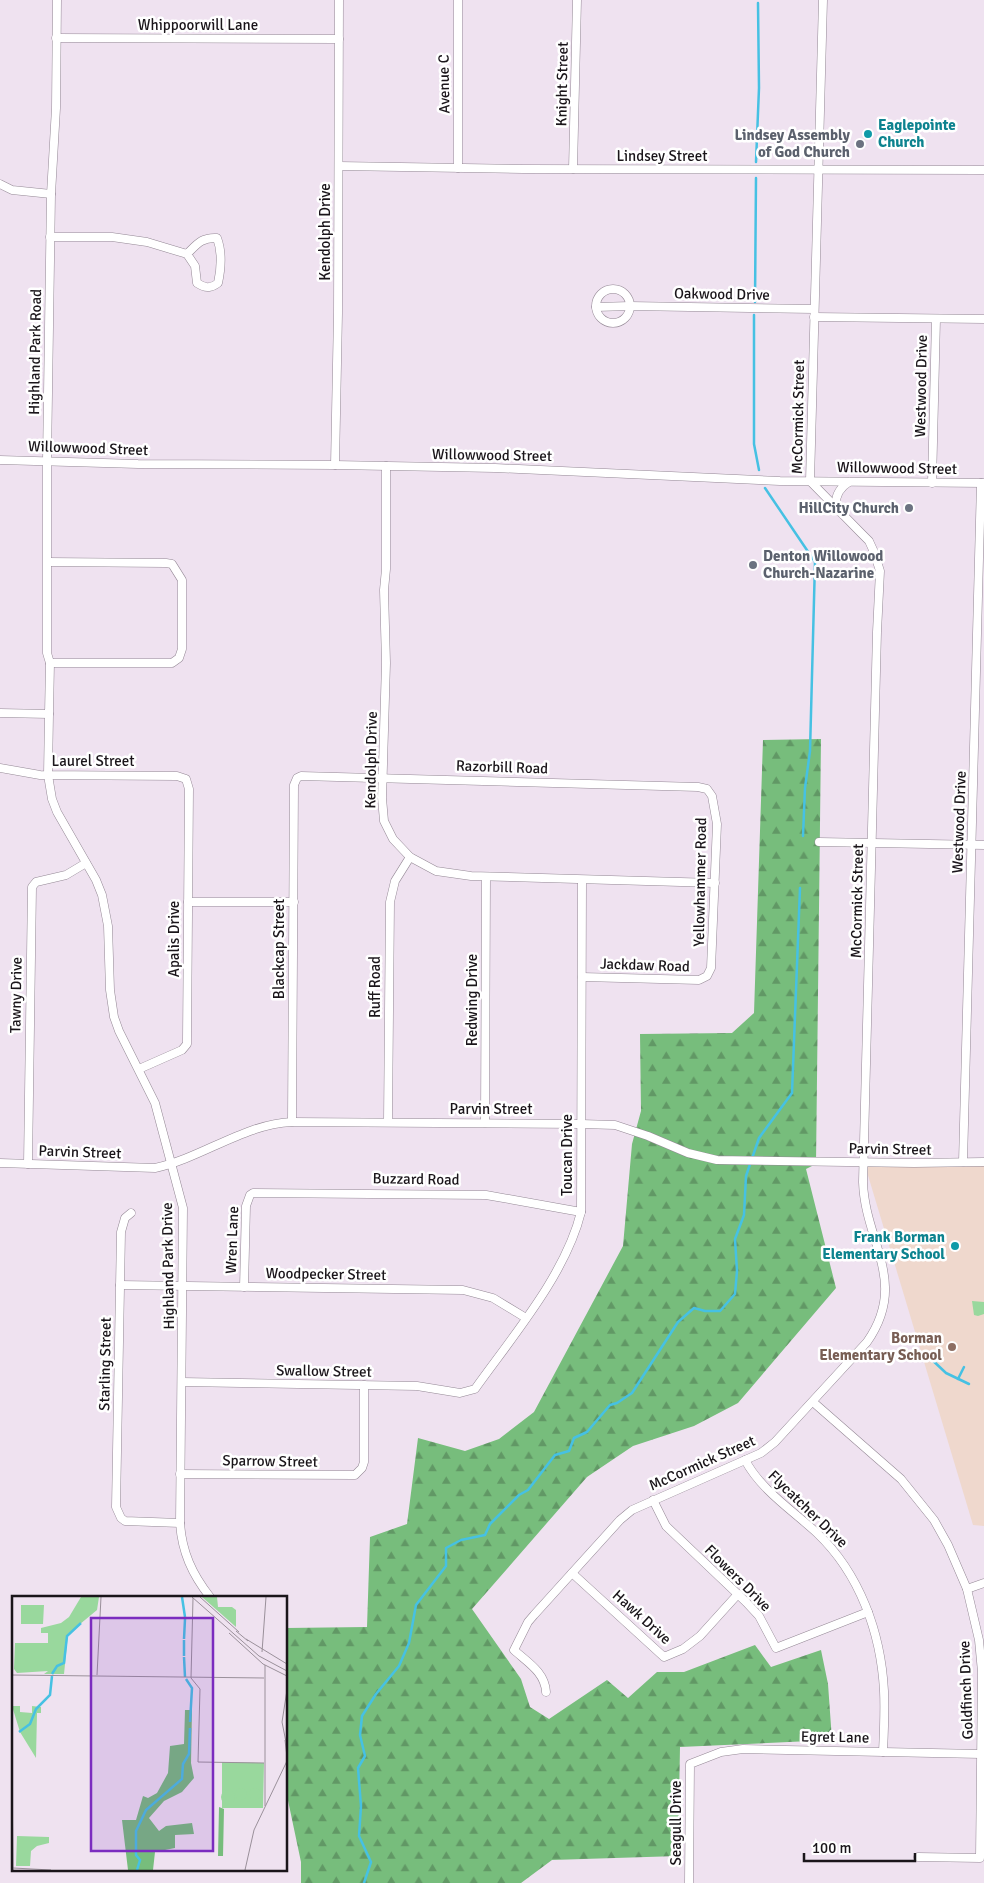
<svg xmlns="http://www.w3.org/2000/svg" width="984" height="1883" font-family="Signika,sans-serif">
	<style>
		.education { fill: #efd8cd }
		.grass { fill: url(#grass-tufts) }
		.forest { fill: url(#forest-firs) }
		.lines { fill: none; stroke-linecap: round; stroke-linejoin: round }
		.stream { stroke: #46c1e3; stroke-width: 2.5 }
		.minor-casing { stroke: #948895; stroke-width: 9 }
		.minor { stroke: #fff; stroke-width: 8 }
		.culture-dot { fill: #0f9aa8; stroke: #fff; stroke-width: 2 }
		.worship-dot { fill: #6b7280; stroke: #fff; stroke-width: 2 }
		.education-dot { fill: #8d6e63; stroke: #fff; stroke-width: 2 }
		.labels { text-anchor: middle; stroke-width: 5; stroke-linejoin: round; paint-order: stroke }
		.street-label { font-size: 15px; fill: #1a151a; stroke: #fff }
		.culture-label { font-size: 15px; font-weight: bold; fill: #0d838f; stroke: #fff; text-anchor: start }
		.worship-label { font-size: 15px; font-weight: bold; fill: #5b616d; stroke: #fff; text-anchor: end }
		.education-label { font-size: 15px; font-weight: bold; fill: #785e54; stroke: #fff; text-anchor: end }
		.inset-river { fill: none; stroke: #46c1e3; stroke-width: 2.5 }
		.inset-road { fill: none; stroke: #9a909a; stroke-width: 1 }
		.view { fill: #7b2cbf; fill-opacity: 0.15; stroke: #7b2cbf; stroke-width: 2.5 }
		.inset-edge { fill: none; stroke: #1a151a; stroke-width: 2.5 }
	</style>
	<defs>
		<pattern id="grass-tufts" width="24" height="20" patternUnits="userSpaceOnUse" patternTransform="scale(1.25)"><rect width="24" height="20" fill="#99d89d"/><path d="M3 7l-1-3M5 7V3M7 7l1-3M15 17l-1-3M17 17v-4M19 17l1-3" fill="none" stroke="#83b887"/></pattern>
		<pattern id="forest-firs" width="22" height="20" patternUnits="userSpaceOnUse" patternTransform="scale(1.25)"><rect width="22" height="20" fill="#77bd7c"/><path d="M5 1l3.5 6h-7zM16 11l3.5 6h-7z" fill="#619865"/></pattern>
	</defs>
	<rect width="100%" height="100%" fill="#efe2f0"/>
	<polygon class="education" points="864,1162 984,1163 984,1526 973,1525"/>
	<polygon class="grass" points="972,1301 984,1302 984,1314 978,1316 974,1315"/>
	<polygon class="forest" points="821,739 816,1164 806,1169 836,1288 738,1403 694,1426 633,1446 587,1477 472,1609 521,1679 530,1707 549,1719 607,1680 628,1698 657,1672 684,1672 755,1645 771,1667 821,1650 828,1684 832,1740 680,1747 678,1856 552,1860 521,1883 301,1883 301,1862 286,1791 286,1628 367,1627 370,1537 407,1524 418,1438 465,1451 499,1439 534,1412 623,1246 632,1144 641,1111 640,1034 732,1033 754,1013 763,740"/>
	<g class="lines">
		<g class="stream">
			<polyline points="756,162 759,88 758,3"/>
			<polyline points="755,302 756,178"/>
			<polyline points="754,315 754,444 759,470"/>
			<polyline points="765,488 815,562 810,751 805,788 803,836"/>
			<polyline points="929,1357 946,1373 969,1384"/>
			<polyline points="958,1379 964,1367"/>
			<polyline points="364,1883 371,1862 359,1836 361,1806 358,1768 365,1756 360,1735 362,1716 376,1694 399,1666 409,1643 416,1605 446,1566 446,1548 461,1540 485,1535 490,1524 519,1495 528,1490 555,1455 569,1451 574,1438 587,1432 610,1405 617,1403 632,1393 678,1322 694,1308 705,1311 720,1311 735,1294 737,1271 735,1239 744,1215 746,1176 759,1138 792,1093 800,888"/>
		</g>
		<defs>
			<g id="minor">
				<polyline points="458,0 458,168"/>
				<polyline points="56,38 339,39"/>
				<polyline points="339,166 523,169 984,170"/>
				<polyline points="573,169 577,0"/>
				<polyline points="0,184 12,190 51,194"/>
				<path d="M50,237H112L147,242L187,254L195,266L197,283C205,288 210,289 218,283C221,269 222,251 217,238C202,237 197,244 187,254"/>
				<circle cx="613" cy="306" r="17"/>
				<polyline points="596,307 630,306 814,309"/>
				<polyline points="814,317 984,319"/>
				<polyline points="0,460 138,464 335,465 495,468 780,481 984,483"/>
				<polyline points="335,465 338,313 339,0"/>
				<polyline points="386,466 386,569 384,590 386,663 382,798 384,821 393,839 410,857 436,871 471,876 715,883"/>
				<polyline points="932,483 936,319"/>
				<path d="M836,507C835,496 839,488 849,482"/>
				<polyline points="48,562 166,563 172,564 182,580 182,649 179,658 172,663 50,663"/>
				<polyline points="0,713 49,714 50,663 47,653 47,460 51,194 56,108 57,0"/>
				<path d="M49,714L48,775L52,799L57,812L96,880L102,895L108,926L110,990L114,1017L119,1031L155,1103L183,1208L180,1523C182,1552 192,1574 210,1597"/>
				<polyline points="0,768 40,775 177,776 186,779 189,789 187,1040 187,1044 182,1050 139,1069"/>
				<polyline points="819,842 984,845"/>
				<polyline points="188,902 294,902"/>
				<polyline points="292,1122 294,785 297,778 301,776 698,787 707,789 712,796 717,824 711,968 707,976 699,980 582,977"/>
				<polyline points="388,1122 390,902 395,881 410,857"/>
				<polyline points="485,1123 486,877"/>
				<polyline points="963,1162 981,483"/>
				<path d="M0,1163L155,1168C202,1158 244,1124 292,1122L581,1124L615,1125L648,1136L688,1153L717,1160L914,1163L984,1162"/>
				<polyline points="28,1164 32,887 36,882 66,875 86,863"/>
				<polyline points="131,1213 125,1218 121,1232 116,1507 121,1518 125,1521 180,1523"/>
				<polyline points="120,1285 463,1290 493,1298 526,1318"/>
				<polyline points="244,1287 246,1206 250,1195 253,1193 486,1195 581,1212"/>
				<path d="M182,1382L417,1386L460,1393L475,1389C512,1337 566,1274 581,1212L582,880"/>
				<polyline points="813,1402 901,1479 934,1520 948,1545 967,1589 979,1640 982,1672 980,1858 918,1857"/>
				<path d="M745,1460C761,1490 792,1510 817,1533C860,1574 881,1633 884,1691C885,1711 884,1731 883,1752"/>
				<polyline points="180,1474 355,1475 362,1468 364,1462 364,1385"/>
				<polyline points="653,1500 666,1526 746,1602 759,1616 776,1648 868,1612"/>
				<polyline points="572,1573 664,1657 683,1649 700,1636 738,1594"/>
				<polyline points="967,1589 984,1583"/>
				<path d="M546,1692C545,1672 527,1662 514,1650L528,1622L534,1615L620,1520L632,1510L761,1453L775,1442L867,1342C909,1282 865,1243 863,1182L877,632L880,571L874,552L869,541L861,533L810,481L823,0"/>
				<polyline points="689,1883 690,1764 721,1752 743,1749 981,1754"/>
			</g>
		</defs>
		<use href="#minor" class="minor-casing"/>
		<use href="#minor" class="minor"/>
	</g>
	<g class="culture-dot">
		<circle cx="868" cy="134" r="5"/>
		<circle cx="955" cy="1246" r="5"/>
	</g>
	<g class="worship-dot">
		<circle cx="860" cy="144" r="5"/>
		<circle cx="909" cy="508" r="5"/>
		<circle cx="753" cy="565" r="5"/>
	</g>
	<circle class="education-dot" cx="952" cy="1347" r="5"/>
	<g class="labels">
		<g class="street-label">
			<text x="198" y="30">Whippoorwill Lane</text>
			<text transform="translate(444 84) rotate(-91)" y="5">Avenue C</text>
			<text transform="translate(562 84) rotate(-89)" y="5">Knight Street</text>
			<text x="662" y="161">Lindsey Street</text>
			<text transform="translate(325 232) rotate(-90)" y="5">Kendolph Drive</text>
			<text transform="translate(722 294) rotate(1)" y="5">Oakwood Drive</text>
			<text transform="translate(35 352) rotate(-89)" y="5">Highland Park Road</text>
			<text transform="translate(921 386) rotate(-89)" y="5">Westwood Drive</text>
			<text transform="translate(798 417) rotate(-89)" y="5">McCormick Street</text>
			<text transform="translate(88 448) rotate(2)" y="5">Willowwood Street</text>
			<text transform="translate(492 455) rotate(1)" y="5">Willowwood Street</text>
			<text transform="translate(897 468) rotate(1)" y="5">Willowwood Street</text>
			<text transform="translate(371 760) rotate(-89)" y="5">Kendolph Drive</text>
			<text x="93" y="766">Laurel Street</text>
			<text transform="translate(502 767) rotate(2)" y="5">Razorbill Road</text>
			<text transform="translate(959 822) rotate(-88)" y="5">Westwood Drive</text>
			<text transform="translate(700 882) rotate(-89)" y="5">Yellowhammer Road</text>
			<text transform="translate(857 901) rotate(-89)" y="5">McCormick Street</text>
			<text transform="translate(174 939) rotate(-90)" y="5">Apalis Drive</text>
			<text transform="translate(279 949) rotate(-90)" y="5">Blackcap Street</text>
			<text transform="translate(645 965) rotate(2)" y="5">Jackdaw Road</text>
			<text transform="translate(375 987) rotate(-90)" y="5">Ruff Road</text>
			<text transform="translate(16 995) rotate(-89)" y="5">Tawny Drive</text>
			<text transform="translate(472 1000) rotate(-90)" y="5">Redwing Drive</text>
			<text x="491" y="1114">Parvin Street</text>
			<text transform="translate(890 1149) rotate(1)" y="5">Parvin Street</text>
			<text transform="translate(80 1152) rotate(2)" y="5">Parvin Street</text>
			<text transform="translate(567 1155) rotate(-90)" y="5">Toucan Drive</text>
			<text transform="translate(416 1179) rotate(1)" y="5">Buzzard Road</text>
			<text transform="translate(232 1240) rotate(-88)" y="5">Wren Lane</text>
			<text transform="translate(168 1266) rotate(-91)" y="5">Highland Park Drive</text>
			<text transform="translate(326 1274) rotate(1)" y="5">Woodpecker Street</text>
			<text transform="translate(105 1364) rotate(-89)" y="5">Starling Street</text>
			<text transform="translate(324 1371) rotate(1)" y="5">Swallow Street</text>
			<text transform="translate(270 1461) rotate(1)" y="5">Sparrow Street</text>
			<text transform="translate(702 1463) rotate(-24)" y="5">McCormick Street</text>
			<text transform="translate(808 1509) rotate(44)" y="5">Flycatcher Drive</text>
			<text transform="translate(738 1578) rotate(45)" y="5">Flowers Drive</text>
			<text transform="translate(642 1617) rotate(42)" y="5">Hawk Drive</text>
			<text transform="translate(966 1690) rotate(-92)" y="5">Goldfinch Drive</text>
			<text transform="translate(835 1737) rotate(1)" y="5">Egret Lane</text>
			<text transform="translate(676 1823) rotate(-90)" y="5">Seagull Drive</text>
		</g>
		<g class="culture-label">
			<text x="878" y="130">Eaglepointe<tspan x="878" dy="17">Church</tspan></text>
			<text x="945" y="1242" text-anchor="end">Frank Borman<tspan x="945" dy="17">Elementary School</tspan></text>
		</g>
		<g class="worship-label">
			<text x="850" y="140">Lindsey Assembly<tspan x="850" dy="17">of God Church</tspan></text>
			<text x="899" y="513">HillCity Church</text>
			<text x="763" y="561" text-anchor="start">Denton Willowood<tspan x="763" dy="17">Church-Nazarine</tspan></text>
		</g>
		<g class="education-label">
			<text x="942" y="1343">Borman<tspan x="942" dy="17">Elementary School</tspan></text>
		</g>
	</g>
	<g transform="translate(12 1596)">
		<rect width="275" height="275" fill="#efe2f0"/>
		<path d="M69,1H87L85,14L56,38L52,78H32L36,75V37H29V32L49,27L57,21ZM190,1H205L206,11H220L224,14V31ZM9,9H32L31,28H9ZM0,110H8V116L20,117V110L29,111V117H25L24,162L8,136ZM210,166L252,167L251,212H210ZM5,240L37,241V247L25,250L19,255L18,270H4Z" fill="#99d89d"/>
		<path d="M173,114H180L179,167L182,182L170,196L152,205L137,222L147,235L154,230L180,227L182,238L163,239V252L143,256L141,274H116L110,224H124L131,200L136,202L145,197L156,177L158,150L172,148ZM207,211L212,213L211,260H206Z" fill="#77bd7c"/>
		<path d="M3,47H36V75L5,77L2,73ZM237 198a6 6 0 1 1 12 0a6 6 0 1 1-12 0ZM223 198a6 6 0 1 1 12 0a6 6 0 1 1-12 0ZM209 201a7 7 0 1 1 14 0a7 7 0 1 1-14 0Z" fill="#99d89d"/>
		<path class="inset-river" d="M170,1L173,21M172,43L173,23M172,60V44M172,61L173,81M40,78L45,70L52,67L55,40L69,27M174,83L180,92L178,126M7,136L18,128L24,113L38,99L40,80M125,274L128,264L124,259V235L134,214L170,183L171,168L177,158L178,132"/>
		<path class="inset-road" d="M0,1V83M180,1L247,60L275,75M188,1L227,36M181,2L179,82L188,93L186,166L252,167M224,35L236,45M217,37L251,68L275,80M234,43L275,68M250,56L254,1M0,79L252,82M85,79L89,1M275,94L270,126L275,151M273,144L275,161M0,172L1,274M253,210V69M1,272L39,274M233,274L242,234L275,165"/>
		<path class="view" d="M79,22H201V255H79Z"/>
		<rect width="275" height="275" class="inset-edge"/>
	</g>
	<path d="M804 1853v8h111v-8" fill="none" stroke="#1a151a" stroke-width="2.5"/>
	<text x="812" y="1853" font-size="15" fill="#1a151a" stroke="#ffffff" stroke-width="4" paint-order="stroke">100 m</text>
</svg>
